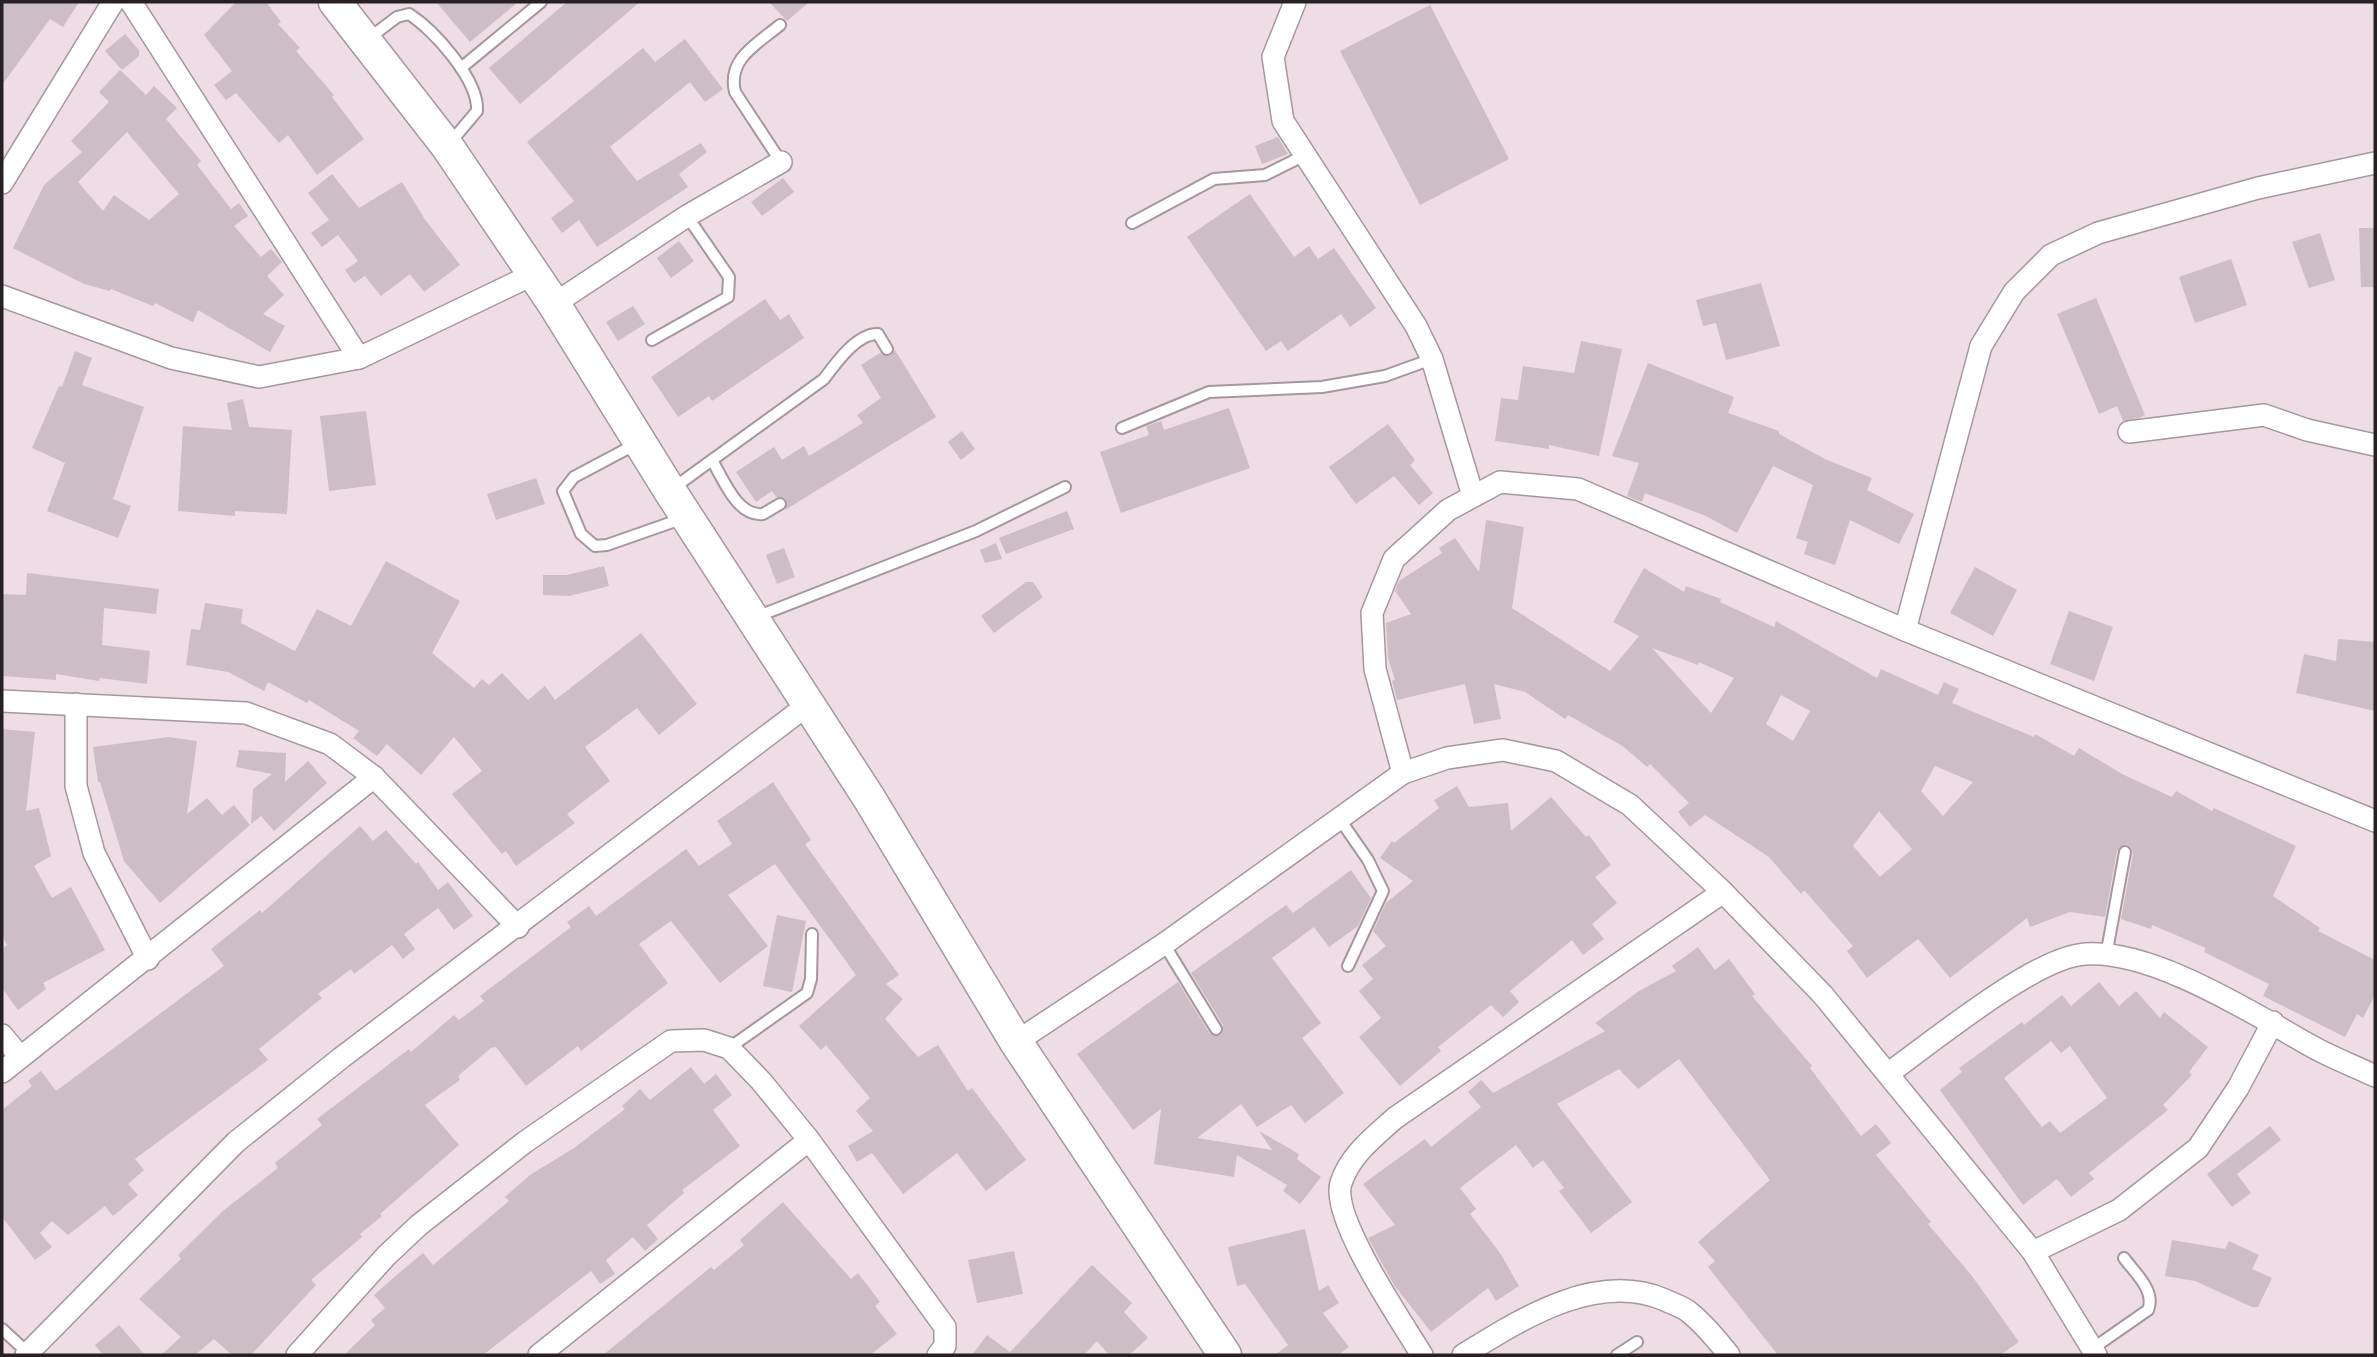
<svg xmlns="http://www.w3.org/2000/svg" width="2377" height="1357" font-family="Karla,sans-serif">
	<style>
		.building { fill: #cdbdc5; fill-rule: evenodd }
		.lines { fill: none; stroke-linecap: round; stroke-linejoin: round }
		.service-casing { stroke: #a6979e; stroke-width: 14 }
		.minor-casing { stroke: #a6979e; stroke-width: 24 }
		.secondary-casing { stroke: #a6979e; stroke-width: 35 }
		.service { stroke: #fff; stroke-width: 10 }
		.minor { stroke: #fff; stroke-width: 21 }
		.secondary { stroke: #fff; stroke-width: 32 }
	</style>
	<rect width="100%" height="100%" fill="#eedde5"/>
	<g class="building">
		<polygon points="2,2 79,2 63,27 50,19 2,85"/>
		<polygon points="236,2 266,2 281,22 278,24 300,48 296,51 334,95 332,97 364,139 317,175 288,135 279,143 236,93 226,100 214,85 232,71 204,35"/>
		<polygon points="436,2 518,2 470,42"/>
		<polygon points="567,2 640,2 520,104 489,68"/>
		<polygon points="769,2 809,2 787,21"/>
		<polygon points="1430,5 1509,159 1420,205 1340,51"/>
		<polygon points="125,34 139,50 139,56 122,70 105,51"/>
		<polygon points="685,39 723,89 705,102 690,82 610,147 637,181 701,143 707,152 679,174 688,187 597,247 579,220 562,233 551,218 574,201 527,142 643,48 655,62"/>
		<path d="M120,70L146,95L154,86L177,108L166,119L201,161L197,165L231,209L239,203L248,216L234,226L261,257L271,249L282,262L267,276L284,295L263,314L285,326L270,352L198,310L193,322L155,303L153,306L111,289L110,291L84,284L13,248L44,185L82,152L71,141L109,102L99,92ZM127,132L179,194L149,220L114,195L103,211L78,182Z"/>
		<polygon points="1278,137 1288,154 1262,164 1255,146"/>
		<polygon points="332,174 359,208 402,182 424,218 460,265 424,292 410,274 381,296 365,276 354,283 345,270 358,261 338,235 322,247 311,233 329,220 308,193"/>
		<polygon points="783,178 794,192 762,216 751,202"/>
		<polygon points="1250,194 1294,257 1309,246 1318,259 1334,248 1376,308 1350,327 1341,314 1288,351 1281,341 1266,351 1187,237"/>
		<polygon points="2359,228 2375,228 2375,287 2361,287"/>
		<polygon points="2320,233 2335,280 2309,288 2292,242"/>
		<polygon points="679,241 694,261 671,278 657,258"/>
		<polygon points="2231,259 2247,305 2195,323 2179,277"/>
		<polygon points="1761,283 1780,346 1726,360 1716,323 1703,326 1696,300"/>
		<polygon points="2096,298 2145,415 2139,418 2123,421 2117,406 2099,414 2057,314"/>
		<polygon points="765,299 780,320 789,314 804,338 712,401 709,396 678,417 651,377"/>
		<polygon points="633,306 645,324 618,341 606,322"/>
		<polygon points="1581,341 1622,349 1599,456 1549,445 1549,449 1495,441 1501,398 1518,400 1523,366 1574,373"/>
		<polygon points="895,350 936,417 785,510 786,499 776,497 772,491 756,502 736,472 774,447 782,460 804,446 809,456 863,423 857,415 881,398 861,365 880,353 890,356"/>
		<polygon points="75,351 92,358 82,385 144,407 113,499 131,506 118,538 47,511 65,463 32,448 59,386 62,387"/>
		<polygon points="1648,363 1734,397 1728,413 1779,431 1779,434 1825,459 1872,478 1867,490 1914,514 1899,544 1850,520 1835,565 1804,554 1808,542 1796,538 1813,485 1773,466 1737,533 1706,516 1645,493 1642,502 1627,496 1639,463 1612,456"/>
		<polygon points="243,399 249,427 292,430 287,514 235,511 235,516 178,511 183,426 232,430 227,403"/>
		<polygon points="1229,408 1250,468 1121,513 1100,452 1149,435 1146,426 1161,421 1164,430"/>
		<polygon points="366,411 376,485 329,491 320,416"/>
		<polygon points="1388,424 1415,460 1410,465 1433,493 1419,505 1394,476 1356,504 1329,467"/>
		<polygon points="962,431 975,449 961,460 948,442"/>
		<polygon points="536,478 545,504 496,520 487,494"/>
		<polygon points="1067,511 1074,529 1006,554 999,538"/>
		<path d="M1486,520L1524,527L1512,608L1610,671L1639,636L1613,622L1644,568L1684,592L1686,586L1721,599L1720,602L1774,627L1776,621L1877,678L1881,669L1938,695L1944,682L1959,689L1952,703L2034,737L2035,734L2074,756L2079,748L2122,774L2172,797L2176,791L2212,811L2214,808L2296,846L2273,896L2320,928L2318,931L2375,960V995L2363,1018L2357,1014L2345,1037L2263,996L2269,984L2204,952L2206,948L2152,925L2151,929L2121,919L2133,853L2131,847L2126,844L2117,851L2105,917L2070,912L2030,927L2027,918L1950,978L1918,939L1867,978L1847,951L1853,946L1804,890L1801,894L1769,857L1705,815L1690,827L1678,812L1689,803L1650,764L1647,767L1624,747L1568,715L1565,719L1525,692L1494,684L1501,719L1474,724L1465,684L1397,700L1392,681L1395,680L1388,658L1386,623L1411,614L1395,591L1399,581L1442,553L1439,548L1455,538L1479,572ZM1652,648L1698,665L1699,662L1734,678L1711,713ZM1781,695L1810,711L1793,741L1766,724ZM1935,766L1973,782L1943,816L1921,791ZM1879,811L1912,849L1880,877L1853,846Z"/>
		<polygon points="996,543 1002,559 985,563 980,550"/>
		<polygon points="784,548 795,577 777,584 766,555"/>
		<polygon points="386,561 460,601 432,653 474,688 482,679 489,685 502,673 528,700 545,686 555,700 641,633 697,704 659,735 637,708 585,747 610,781 567,814 575,823 516,866 506,851 502,854 452,794 482,771 454,737 421,775 387,744 377,756 353,738 359,731 309,700 307,703 268,682 264,691 228,672 186,665 191,629 200,630 205,603 243,609 241,623 295,651 317,609 351,626"/>
		<polygon points="604,566 609,586 569,596 543,595 543,575 567,575"/>
		<polygon points="1975,567 2017,590 1993,636 1950,613"/>
		<polygon points="27,573 159,589 156,614 104,608 102,645 150,651 147,684 100,678 99,681 56,674 56,680 2,676 2,594 26,595"/>
		<polygon points="1026,582 1033,582 1043,597 994,633 981,616"/>
		<polygon points="2069,611 2113,627 2094,681 2050,664"/>
		<polygon points="2338,639 2375,642 2375,711 2296,693 2304,654 2336,661"/>
		<polygon points="2,729 35,732 26,811 39,808 51,856 34,866 52,898 71,887 105,950 43,983 46,989 18,1010 2,988 2,949 7,945 2,935"/>
		<polygon points="169,737 197,741 187,814 207,798 222,815 234,805 250,825 160,903 124,861 100,782 98,782 93,747"/>
		<polygon points="239,750 286,753 285,782 308,761 327,783 274,831 261,816 251,824 253,789 272,774 236,767"/>
		<polygon points="773,782 811,840 805,844 899,975 886,984 903,999 885,1019 918,1057 938,1045 968,1091 972,1088 1026,1160 986,1191 957,1153 903,1194 872,1153 857,1162 848,1146 873,1131 856,1111 870,1098 826,1045 821,1050 799,1026 856,975 775,864 728,895 768,946 720,983 671,921 639,944 668,983 581,1051 578,1046 526,1086 496,1047 491,1048 458,1076 460,1080 425,1105 459,1145 380,1214 382,1216 360,1234 362,1237 311,1280 316,1285 251,1355 232,1355 214,1339 195,1355 161,1355 181,1337 139,1299 181,1259 178,1255 224,1210 278,1168 275,1163 322,1125 317,1119 409,1049 411,1052 454,1015 459,1020 484,1001 480,996 571,927 567,922 589,906 596,916 686,849 699,866 732,844 717,821"/>
		<polygon points="1457,786 1469,807 1508,803 1511,831 1551,797 1586,837 1589,835 1611,865 1595,877 1617,903 1592,924 1604,939 1583,955 1572,940 1510,991 1519,1002 1503,1017 1491,1005 1438,1047 1441,1051 1400,1086 1359,1037 1381,1018 1359,991 1373,979 1362,965 1386,946 1373,931 1386,903 1413,881 1380,858 1392,841 1394,843 1439,808 1434,800"/>
		<polygon points="360,826 373,841 386,830 416,864 418,862 438,890 448,882 473,916 454,930 438,908 404,934 415,949 403,959 392,945 354,974 351,969 318,994 322,998 259,1049 268,1060 135,1159 144,1170 128,1184 138,1195 113,1216 105,1206 68,1235 52,1221 40,1233 52,1247 35,1260 2,1217 2,1110 32,1086 28,1081 41,1071 56,1091 224,966 211,949 260,910 262,913"/>
		<polygon points="1351,870 1371,898 1358,926 1329,947 1314,927 1272,958 1321,1023 1302,1038 1344,1093 1305,1123 1291,1105 1257,1127 1241,1104 1197,1138 1272,1150 1259,1131 1299,1154 1297,1159 1321,1177 1300,1204 1283,1191 1287,1185 1237,1155 1234,1177 1154,1164 1161,1109 1133,1130 1077,1054 1178,982 1210,1034 1221,1035 1223,1025 1191,973 1286,905 1293,913"/>
		<polygon points="777,915 806,921 792,992 763,986"/>
		<polygon points="1698,947 1715,970 1729,959 1755,994 1752,996 1812,1066 1810,1068 1861,1136 1876,1124 1891,1143 1876,1155 1931,1222 1928,1224 1972,1276 2019,1342 2000,1355 1778,1355 1708,1267 1715,1261 1698,1242 1770,1180 1679,1059 1638,1089 1619,1069 1557,1104 1632,1202 1591,1233 1559,1191 1564,1188 1543,1160 1533,1168 1516,1145 1460,1188 1476,1209 1470,1214 1500,1253 1519,1286 1496,1301 1488,1288 1431,1332 1394,1285 1368,1238 1395,1225 1363,1184 1425,1139 1431,1147 1481,1107 1468,1092 1481,1080 1493,1093 1605,1031 1595,1023 1639,991 1676,971 1672,966"/>
		<path d="M2099,982L2119,1006L2136,991L2160,1018L2164,1012L2208,1047L2189,1072L2192,1075L2163,1105L2168,1110L2089,1173L2094,1179L2071,1197L2057,1179L2023,1205L1940,1090L1962,1072L1959,1068L2022,1022L2024,1025L2062,995L2071,1006ZM2051,1041L2061,1053L2070,1046L2107,1098L2060,1133L2050,1121L2042,1127L2004,1078Z"/>
		<polygon points="691,1067 704,1084 716,1074 732,1095 713,1110 740,1146 682,1190 684,1193 647,1225 658,1239 645,1251 633,1237 606,1260 615,1274 600,1284 591,1271 483,1355 344,1355 375,1325 371,1320 385,1308 374,1295 399,1273 423,1253 433,1265 509,1201 505,1197 530,1175 574,1148 625,1109 622,1106 640,1089 650,1100"/>
		<polygon points="2270,1126 2281,1140 2237,1174 2251,1193 2232,1207 2207,1174"/>
		<polygon points="783,1202 851,1279 858,1273 880,1302 875,1306 897,1334 870,1355 603,1355 711,1267 714,1270 744,1245 740,1240"/>
		<polygon points="1305,1229 1319,1291 1328,1285 1339,1303 1323,1313 1349,1347 1338,1355 1275,1355 1288,1345 1245,1284 1237,1286 1228,1247"/>
		<polygon points="2172,1240 2225,1249 2229,1241 2259,1255 2252,1269 2272,1278 2258,1307 2252,1307 2195,1281 2165,1276"/>
		<polygon points="1014,1251 1023,1294 977,1303 968,1260"/>
		<polygon points="1092,1265 1132,1303 1124,1312 1148,1338 1129,1355 1109,1355 1097,1341 1084,1355 972,1355 987,1335 1010,1352"/>
		<polygon points="119,1325 145,1355 103,1355 95,1345"/>
	</g>
	<g class="lines">
		<defs>
			<g id="service">
				<path d="M780,25C757,44 727,59 735,92L781,162"/>
				<path d="M368,39L397,17L409,14C434,30 479,80 477,111L449,144"/>
				<polyline points="461,68 541,2"/>
				<polyline points="1132,223 1214,179 1265,175 1303,156"/>
				<polyline points="652,340 728,297 729,277 687,216"/>
				<polyline points="1122,428 1209,392 1322,387 1385,376 1432,359"/>
				<polyline points="638,443 574,477 563,491 581,534 595,546 607,545 684,518"/>
				<path d="M713,462C724,481 738,517 763,514L780,504"/>
				<path d="M672,489L824,379C835,364 857,333 878,334L887,349"/>
				<polyline points="756,617 976,531 1065,487"/>
				<polyline points="1339,818 1368,860 1383,891 1348,966"/>
				<polyline points="1164,944 1216,1029"/>
				<polyline points="2106,956 2125,852"/>
				<polyline points="729,1048 807,993 811,979 812,934"/>
				<polyline points="2,1329 28,1353"/>
				<path d="M2092,1349L2148,1310C2156,1291 2135,1273 2124,1258"/>
				<polyline points="1617,1355 1637,1342"/>
			</g>
			<g id="minor">
				<polyline points="131,2 359,358"/>
				<polyline points="1295,2 1273,57 1283,121 1416,326 1432,359 1473,496"/>
				<polyline points="2,183 113,2"/>
				<polyline points="2,296 171,358 259,377 359,358 534,274"/>
				<polyline points="554,304 687,216 781,162"/>
				<polyline points="2129,432 2264,415 2307,430 2375,445"/>
				<polyline points="1905,630 1981,346 2014,292 2051,255 2098,233 2258,188 2375,163"/>
				<polyline points="2,701 246,713 330,744 374,777 518,927"/>
				<polyline points="76,704 76,786 94,853 148,959"/>
				<polyline points="1403,773 1375,669 1372,613 1394,559 1448,510 1500,482 1578,489 1905,630 2375,821"/>
				<polyline points="2,1035 20,1057"/>
				<polyline points="1016,1042 1164,944 1403,773 1447,758 1503,750 1556,761 1630,805 1723,892 1823,995 2033,1252 2096,1355"/>
				<polyline points="2,1072 374,777"/>
				<path d="M1889,1073C1932,1042 2029,963 2078,955C2145,944 2254,1014 2313,1047C2333,1058 2354,1066 2375,1076"/>
				<polyline points="2033,1252 2119,1210 2198,1148 2238,1088 2273,1022"/>
				<polyline points="26,1355 236,1142 341,1058 809,704"/>
				<polyline points="297,1355 386,1256 419,1225 525,1142 671,1041 704,1040 729,1048 761,1081 809,1140 945,1327 945,1346 938,1355"/>
				<polyline points="539,1355 809,1140"/>
				<path d="M1422,1355C1402,1322 1330,1217 1341,1183C1350,1155 1374,1137 1395,1118L1723,892"/>
				<path d="M1463,1355C1520,1320 1596,1270 1665,1300C1673,1304 1683,1307 1689,1312C1704,1324 1718,1341 1729,1355"/>
			</g>
			<polyline id="secondary" points="335,2 447,146 554,304 670,491 869,798 1016,1042 1225,1355"/>
		</defs>
		<use href="#service" class="service-casing"/>
		<use href="#minor" class="minor-casing"/>
		<use href="#secondary" class="secondary-casing"/>
		<use href="#service" class="service"/>
		<use href="#minor" class="minor"/>
		<use href="#secondary" class="secondary"/>
	</g>
	<rect width="2377" height="1357" fill="none" stroke="#272124" stroke-width="7"/>
</svg>
